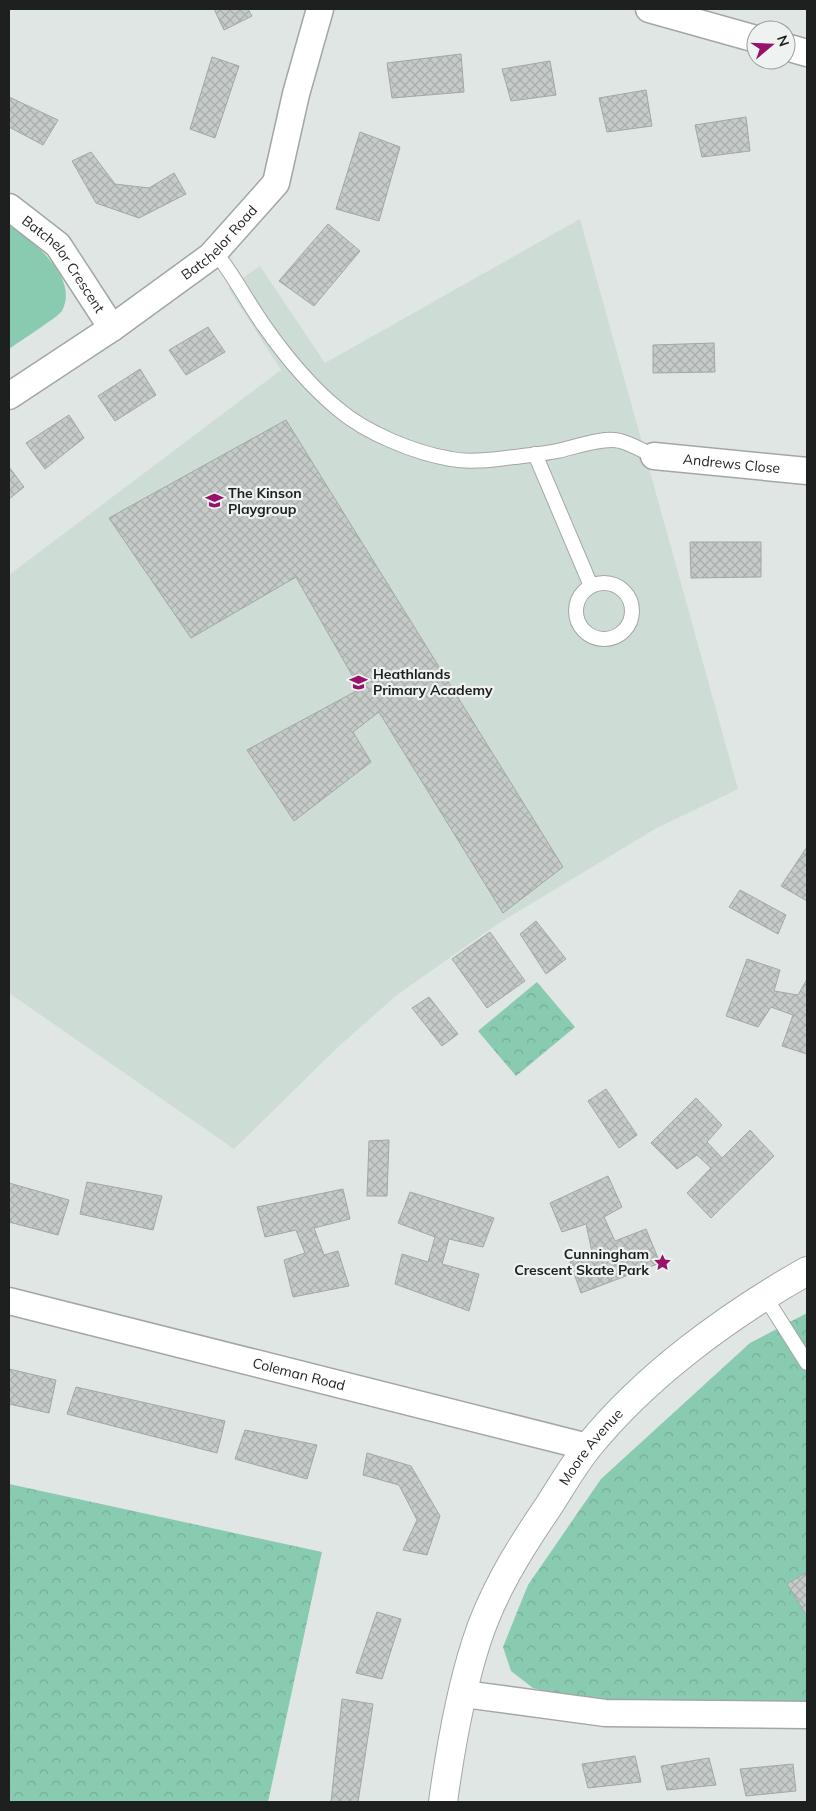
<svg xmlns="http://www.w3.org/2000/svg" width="816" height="1811" font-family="Mulish,sans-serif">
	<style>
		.built { fill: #cedcd6 }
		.grass { fill: #88cbb0 }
		.park { fill: url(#park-crowns) }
		.building { fill: url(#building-cross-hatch); stroke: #a2a8a5 }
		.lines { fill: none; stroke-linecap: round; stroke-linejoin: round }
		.lane-casing { stroke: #a2a7a5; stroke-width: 16 }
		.street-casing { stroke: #a2a7a5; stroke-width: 29 }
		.secondary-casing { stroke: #a2a7a5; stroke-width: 30 }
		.lane { stroke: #fff; stroke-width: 14 }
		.street { stroke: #fff; stroke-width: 26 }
		.secondary { stroke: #fff; stroke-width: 28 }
		.labels { text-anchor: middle; stroke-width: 4.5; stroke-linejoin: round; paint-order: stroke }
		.street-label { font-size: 14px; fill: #1e201f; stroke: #eef3f1 }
		.poi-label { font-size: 14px; font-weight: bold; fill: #1e201f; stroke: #eef3f1; text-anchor: start }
	</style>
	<defs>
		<pattern id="park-crowns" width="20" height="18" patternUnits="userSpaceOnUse" patternTransform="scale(1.25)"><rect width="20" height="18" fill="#88cbb0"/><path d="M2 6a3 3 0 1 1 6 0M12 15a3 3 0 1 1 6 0" fill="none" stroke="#75ae97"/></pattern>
		<pattern id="building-cross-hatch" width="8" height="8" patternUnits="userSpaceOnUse" patternTransform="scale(1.25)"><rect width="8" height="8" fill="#c5cbc8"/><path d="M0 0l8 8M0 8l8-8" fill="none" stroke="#a9aeab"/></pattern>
	</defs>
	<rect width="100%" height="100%" fill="#e0e6e3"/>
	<polygon class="built" points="580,219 738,789 655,829 496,925 397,995 338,1047 234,1149 9,993 9,575 281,370 228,288 260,266 325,363"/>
	<path class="grass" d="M9,223C31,241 80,276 62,311C58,317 17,343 9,349Z"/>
	<g class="park">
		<polygon points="537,982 575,1027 516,1076 478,1031"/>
		<polygon points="807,1313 807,1715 590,1702 533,1688 511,1671 503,1647 528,1585 601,1479 750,1343"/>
		<polygon points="9,1484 322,1552 268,1802 9,1802"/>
	</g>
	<g class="building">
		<polygon points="214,9 248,9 252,16 224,30"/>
		<polygon points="461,54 464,92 392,98 387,63"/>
		<polygon points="212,57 239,66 215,138 190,129"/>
		<polygon points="550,61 556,95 511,101 502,69"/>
		<polygon points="646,90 652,126 607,132 599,98"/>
		<polygon points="9,97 58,120 43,145 9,127"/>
		<polygon points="746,117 750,151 702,157 695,125"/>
		<polygon points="360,132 400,147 379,221 336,209"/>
		<polygon points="91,152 115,184 149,188 174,173 186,194 139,218 96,203 72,161"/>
		<polygon points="328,224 360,251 314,306 279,281"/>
		<polygon points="208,327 225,352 186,375 169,350"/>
		<polygon points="714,343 715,372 653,373 653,345"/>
		<polygon points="140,369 156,395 115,421 98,396"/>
		<polygon points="69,415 84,438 45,469 26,443"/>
		<polygon points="286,420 563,867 503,913 379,712 353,732 371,762 294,821 247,750 360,689 296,577 191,638 109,518"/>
		<polygon points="9,467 24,487 9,499"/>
		<polygon points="690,542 761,542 761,577 691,578"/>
		<polygon points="807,847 807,901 781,886"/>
		<polygon points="740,890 786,915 778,934 729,907"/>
		<polygon points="536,921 566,959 546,974 520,934"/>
		<polygon points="490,932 525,981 487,1008 452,959"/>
		<polygon points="747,959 780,970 774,991 798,995 807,979 807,1054 782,1046 793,1015 771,1007 758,1027 726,1016"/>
		<polygon points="429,997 458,1034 442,1046 412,1008"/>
		<polygon points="606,1089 637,1135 619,1148 588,1101"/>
		<polygon points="696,1098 722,1125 707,1142 722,1158 750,1130 774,1156 711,1218 687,1193 711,1168 697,1155 677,1169 651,1143"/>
		<polygon points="389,1140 387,1196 367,1196 369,1141"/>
		<polygon points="608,1176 622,1207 604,1217 615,1241 646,1229 660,1263 581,1293 570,1262 592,1252 586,1224 562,1232 550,1203"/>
		<polygon points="87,1182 162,1196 153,1230 80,1214"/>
		<polygon points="9,1183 69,1200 58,1235 9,1222"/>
		<polygon points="343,1189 350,1219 314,1228 324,1255 338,1251 349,1286 293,1297 284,1260 305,1253 296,1230 265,1237 257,1207"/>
		<polygon points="410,1192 494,1218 483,1247 449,1239 442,1264 479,1274 469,1311 395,1284 402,1254 428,1262 435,1237 398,1223"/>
		<polygon points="9,1369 56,1380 49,1413 9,1404"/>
		<polygon points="76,1387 225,1421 217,1453 67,1414"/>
		<polygon points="245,1430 317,1445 307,1479 235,1459"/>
		<polygon points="367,1453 411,1466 440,1516 427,1555 403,1550 417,1520 399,1485 363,1475"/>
		<polygon points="807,1572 807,1616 787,1584"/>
		<polygon points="377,1612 401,1619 382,1679 356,1673"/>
		<polygon points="342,1699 373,1704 358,1802 331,1802"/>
		<polygon points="635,1756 641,1782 588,1788 582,1764"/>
		<polygon points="709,1758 716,1785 667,1790 661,1766"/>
		<polygon points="793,1764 796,1791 746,1796 740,1769"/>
	</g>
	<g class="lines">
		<defs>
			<g id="lane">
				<path d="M215,252C234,275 247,302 265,327C286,357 310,386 338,409C366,433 415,453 451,459C472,463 495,459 515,457C529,455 543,454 557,451C572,448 605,436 620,441C632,444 643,451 654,456"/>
				<polyline points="535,454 591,586"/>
				<circle cx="604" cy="611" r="28"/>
				<polyline points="764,1295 807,1363"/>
			</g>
			<g id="street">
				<polyline points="649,9 756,39"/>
				<polyline points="786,47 807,53"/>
				<path id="s1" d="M9,207L58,245L112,328"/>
				<path id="s2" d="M9,396L112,328L211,256L276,183L296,94L320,9"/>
				<path id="s3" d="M654,456L807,471"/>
				<path id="s4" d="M9,1301L588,1447"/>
				<polyline points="464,1694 605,1713 807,1715"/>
			</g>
			<g id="secondary">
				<path id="s5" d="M443,1802C450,1751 460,1693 476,1643C491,1595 518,1551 546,1510C560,1489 572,1467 588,1447C645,1376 729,1315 807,1271"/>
			</g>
		</defs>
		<use href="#lane" class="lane-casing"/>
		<use href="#street" class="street-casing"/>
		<use href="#secondary" class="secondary-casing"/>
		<use href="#lane" class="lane"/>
		<use href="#street" class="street"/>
		<use href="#secondary" class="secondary"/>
	</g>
	<defs>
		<symbol id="school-bare" viewBox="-9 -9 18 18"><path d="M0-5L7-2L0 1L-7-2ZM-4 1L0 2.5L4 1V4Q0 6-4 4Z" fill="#97136a" stroke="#eef3f1" stroke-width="2.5" paint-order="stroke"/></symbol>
		<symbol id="sight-bare" viewBox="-9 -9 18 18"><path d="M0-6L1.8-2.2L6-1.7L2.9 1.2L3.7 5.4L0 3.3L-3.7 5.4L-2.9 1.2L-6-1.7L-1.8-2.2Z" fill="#97136a" stroke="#eef3f1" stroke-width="2.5" paint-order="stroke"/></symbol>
	</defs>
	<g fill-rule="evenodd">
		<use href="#school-bare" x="202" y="488" width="25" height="25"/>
		<use href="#school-bare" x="346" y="670" width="25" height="25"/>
		<use href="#sight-bare" x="650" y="1250" width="25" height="25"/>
	</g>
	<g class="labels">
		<g class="street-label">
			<text dy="5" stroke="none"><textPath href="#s2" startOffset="261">Batchelor Road</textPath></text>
			<text dy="5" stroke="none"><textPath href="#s1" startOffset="80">Batchelor Crescent</textPath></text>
			<text dy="5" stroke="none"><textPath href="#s3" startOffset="78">Andrews Close</textPath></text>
			<text dy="5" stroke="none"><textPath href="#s4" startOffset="299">Coleman Road</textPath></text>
			<text dy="5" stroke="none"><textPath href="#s5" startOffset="391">Moore Avenue</textPath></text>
		</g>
		<g class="poi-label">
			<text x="228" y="498">The Kinson<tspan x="228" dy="16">Playgroup</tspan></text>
			<text x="373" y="679">Heathlands<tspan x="373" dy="16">Primary Academy</tspan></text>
			<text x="649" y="1259" text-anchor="end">Cunningham<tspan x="649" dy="16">Crescent Skate Park</tspan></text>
		</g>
	</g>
	<rect width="816" height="1811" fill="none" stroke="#1e201f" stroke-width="20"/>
	<g transform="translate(771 45) rotate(71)"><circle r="24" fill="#eef3f1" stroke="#9b9f9d"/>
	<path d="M0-4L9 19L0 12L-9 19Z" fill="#97136a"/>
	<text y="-8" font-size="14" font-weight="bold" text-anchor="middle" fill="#1e201f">N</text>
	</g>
</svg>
